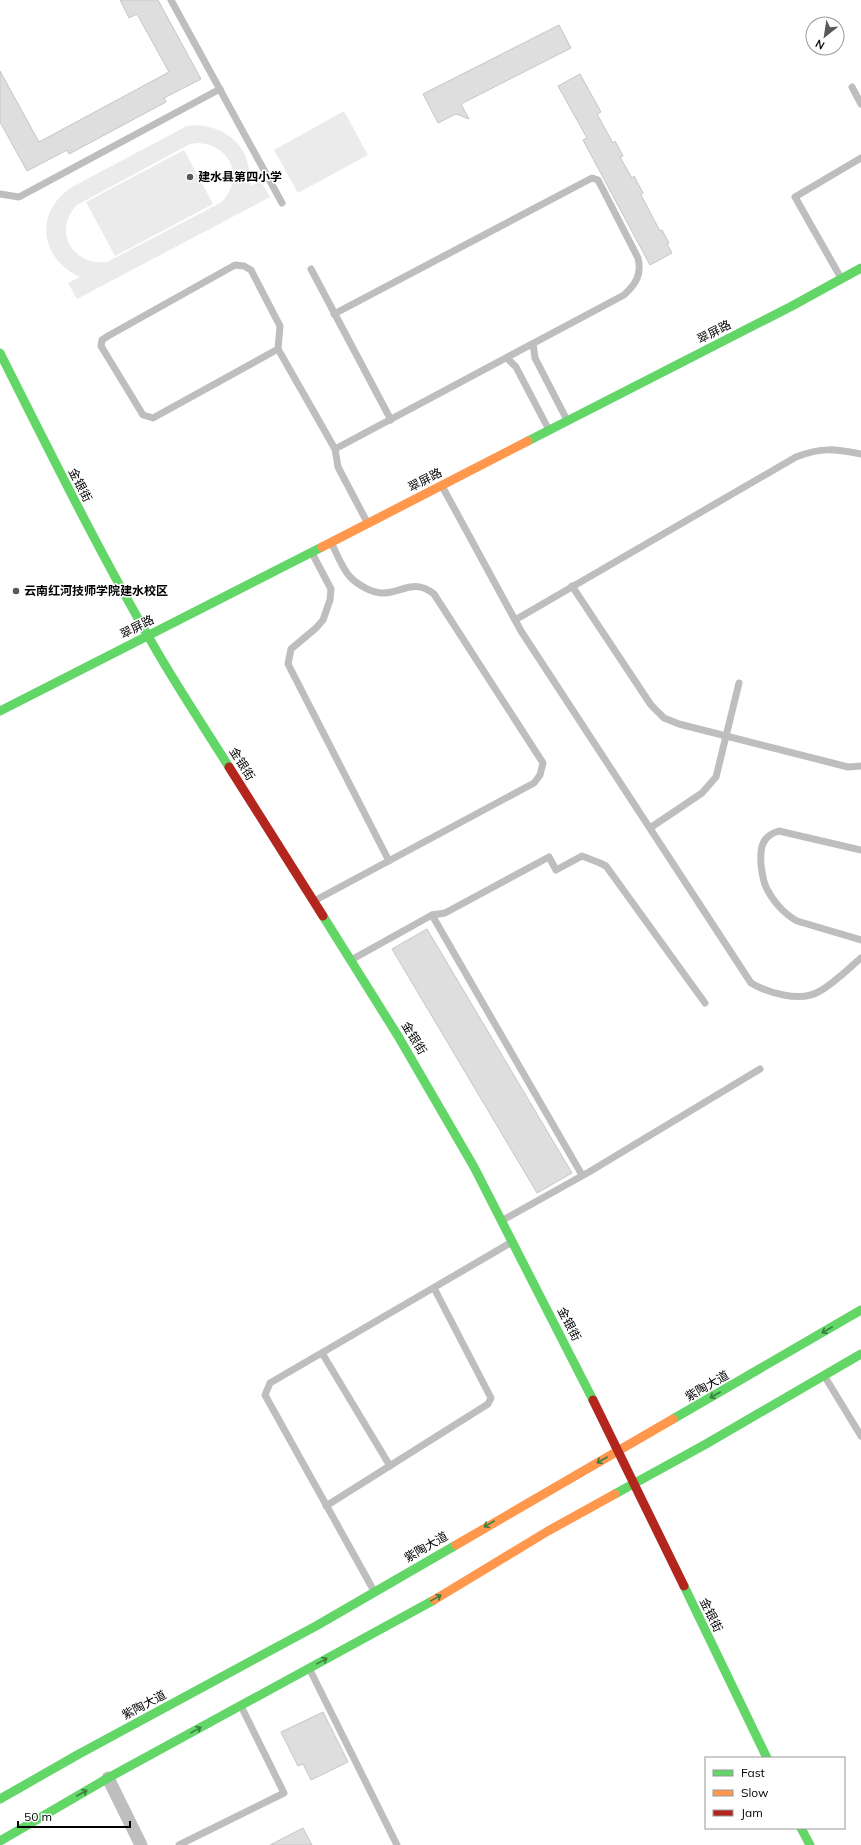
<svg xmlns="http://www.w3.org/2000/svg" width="861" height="1845" font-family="Mulish,'Noto Sans SC',sans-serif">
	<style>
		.grass { fill: #ebebeb; fill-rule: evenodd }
		.building { fill: #dedede; stroke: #c6c6c6 }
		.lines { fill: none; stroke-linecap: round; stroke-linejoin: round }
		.lane { stroke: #bebebe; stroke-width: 7 }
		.street { stroke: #bebebe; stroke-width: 13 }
		.fast { stroke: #63d668; stroke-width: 9 }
		.slow { stroke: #ff974d; stroke-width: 9 }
		.jam { stroke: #b3261e; stroke-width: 9 }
		.oneway { stroke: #3b803e }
		.poi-dot { fill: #595959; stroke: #fff; stroke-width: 1.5 }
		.labels { text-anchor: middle; stroke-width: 3; stroke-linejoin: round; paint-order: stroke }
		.poi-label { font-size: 12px; font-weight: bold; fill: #000; stroke: #fff; text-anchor: start }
		.street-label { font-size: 12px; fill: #000; stroke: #fff }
	</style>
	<rect width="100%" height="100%" fill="#fff"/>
	<g class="grass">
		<polygon points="344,111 368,155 298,193 274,150"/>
		<path d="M198,125C233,129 252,151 250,186L261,181L270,197L77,299L68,283L80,277C39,258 34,212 72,187L187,126ZM198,143C231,145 244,177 222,202L107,262C72,266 52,231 77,205L190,144Z"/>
		<polygon points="184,150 213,204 115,256 86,202"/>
	</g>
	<g class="building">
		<polygon points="120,0 158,0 201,79 164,98 166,102 69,154 67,150 27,171 0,122 0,71 39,142 169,72 137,14 129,18"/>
		<polygon points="559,25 571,48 461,104 469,119 456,114 438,123 423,94"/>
		<polygon points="580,74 601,112 597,114 613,143 615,141 623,156 620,157 632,178 634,176 643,193 641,195 660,231 662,230 669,243 667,244 672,253 650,265 583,140 587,138 558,86"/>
		<polygon points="427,929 572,1173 537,1193 392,949"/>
		<polygon points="323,1712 348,1762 311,1780 303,1764 298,1766 281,1732"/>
		<polygon points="303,1828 312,1845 270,1845"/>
	</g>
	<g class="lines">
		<g class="lane">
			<polyline points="171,0 282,203"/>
			<polyline points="852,87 861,104"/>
			<polyline points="0,194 19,197 220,89"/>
			<polyline points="311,269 391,420"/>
			<polyline points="841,278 795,197 861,158"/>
			<path d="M334,314L592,178L598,180L638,258C642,274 636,284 624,295L335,449"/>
			<polyline points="533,344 535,358 567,420"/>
			<polyline points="278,349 153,418 143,415 101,346 102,340 108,336 235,265 244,266 251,270 280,326 278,349 335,449 338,467 367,522"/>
			<polyline points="507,358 516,367 549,430"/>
			<path d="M442,486L521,631L751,983C768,993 801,1003 820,991C834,983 848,969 861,958"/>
			<polyline points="312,553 331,589 330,600 323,620 316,628 291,649 288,664 389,861"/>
			<polyline points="572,586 651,705 664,718 679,724 848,767 861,766"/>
			<path d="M515,620L796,457C822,447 834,449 861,454"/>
			<polyline points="650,828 702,793 716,777 739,683"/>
			<path d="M861,850L779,831C761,836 760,849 761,865C762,872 763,881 766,887C772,900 784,914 797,921L861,940"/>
			<path d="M314,901L534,783L540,775L543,763L434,594C413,577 401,594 381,593C369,592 353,582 347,573C340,563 336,552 331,542"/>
			<polyline points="432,915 582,1175"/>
			<polyline points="351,960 432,915 445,913 549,857 556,870 582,856 600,863 606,866 705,1003"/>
			<polyline points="503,1220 589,1172 760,1069"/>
			<polyline points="322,1353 390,1466"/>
			<polyline points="825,1377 861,1436"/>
			<polyline points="326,1506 488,1404 491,1398 434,1288"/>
			<polyline points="374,1591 265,1395 270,1383 512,1242"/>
			<polyline points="309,1668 397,1845"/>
			<polyline points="179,1845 284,1793 241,1706"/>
		</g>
		<polyline class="street" points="108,1778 141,1845"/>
		<g class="fast">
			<path d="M0,353C50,452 99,552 155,648C178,688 204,727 229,767"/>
			<polyline points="528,441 792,306 861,268"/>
			<polyline points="0,711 322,547"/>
			<polyline points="323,916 398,1036 474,1167 593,1400"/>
			<polyline points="673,1419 861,1310"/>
			<polyline points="615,1494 706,1444 861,1354"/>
			<polyline points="684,1586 767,1758"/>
			<polyline points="0,1799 79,1754 316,1626 456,1545"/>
			<polyline points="801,1828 810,1845"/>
			<polyline points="0,1841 108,1778 434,1600"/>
		</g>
		<g class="slow">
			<polyline points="322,547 528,441"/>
			<polyline points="456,1545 673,1419"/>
			<polyline points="434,1600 548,1531 615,1494"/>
		</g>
		<g class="jam">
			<polyline points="229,767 323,916"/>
			<polyline points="593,1400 684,1586"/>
		</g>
	</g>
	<defs><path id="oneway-shaft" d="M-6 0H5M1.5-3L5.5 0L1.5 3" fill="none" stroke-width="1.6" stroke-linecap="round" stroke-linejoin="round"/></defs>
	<g class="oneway">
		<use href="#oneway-shaft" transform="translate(827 1330) rotate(150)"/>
		<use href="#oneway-shaft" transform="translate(715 1395) rotate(150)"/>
		<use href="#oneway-shaft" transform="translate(602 1460) rotate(150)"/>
		<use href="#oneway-shaft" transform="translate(489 1524) rotate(150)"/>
		<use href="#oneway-shaft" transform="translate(436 1598) rotate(-29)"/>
		<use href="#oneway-shaft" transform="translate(322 1661) rotate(-29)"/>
		<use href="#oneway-shaft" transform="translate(196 1730) rotate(-29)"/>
		<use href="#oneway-shaft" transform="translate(82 1793) rotate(-30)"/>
	</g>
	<g class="poi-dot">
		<circle cx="190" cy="177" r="4"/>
		<circle cx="16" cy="591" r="4"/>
	</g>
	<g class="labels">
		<g class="poi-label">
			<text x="198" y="181">建水县第四小学</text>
			<text x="24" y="595">云南红河技师学院建水校区</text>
		</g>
		<g class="street-label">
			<text transform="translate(714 332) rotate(-27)" y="4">翠屏路</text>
			<text transform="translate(425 480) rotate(-27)" y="4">翠屏路</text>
			<text transform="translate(80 485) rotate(63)" y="4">金银街</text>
			<text transform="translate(137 627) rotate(-27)" y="4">翠屏路</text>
			<text transform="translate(242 764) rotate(58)" y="4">金银街</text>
			<text transform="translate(414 1038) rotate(59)" y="4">金银街</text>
			<text transform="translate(569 1324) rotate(63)" y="4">金银街</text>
			<text transform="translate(707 1386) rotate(-30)" y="4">紫陶大道</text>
			<text transform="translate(426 1547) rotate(-30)" y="4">紫陶大道</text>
			<text transform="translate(711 1615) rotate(64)" y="4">金银街</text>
			<text transform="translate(144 1705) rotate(-28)" y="4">紫陶大道</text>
		</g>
	</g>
	<rect x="705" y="1757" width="140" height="72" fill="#ffffff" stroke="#999999"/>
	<rect x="713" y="1770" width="20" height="6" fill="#63d668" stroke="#999999"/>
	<text x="741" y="1777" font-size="12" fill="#000000">Fast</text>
	<rect x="713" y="1790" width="20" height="6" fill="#ff974d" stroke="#999999"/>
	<text x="741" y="1797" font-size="12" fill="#000000">Slow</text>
	<rect x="713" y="1810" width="20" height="6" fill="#b3261e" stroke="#999999"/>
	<text x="741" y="1817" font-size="12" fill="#000000">Jam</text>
	<g transform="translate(825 36) rotate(210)"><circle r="19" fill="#ffffff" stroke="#999999"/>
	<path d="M0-3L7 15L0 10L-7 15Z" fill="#595959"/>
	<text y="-6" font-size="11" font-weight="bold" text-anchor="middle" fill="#000000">N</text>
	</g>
	<path d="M18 1821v6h112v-6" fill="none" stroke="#000000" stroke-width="2"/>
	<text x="24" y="1821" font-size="12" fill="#000000" stroke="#ffffff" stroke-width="3" paint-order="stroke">50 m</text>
</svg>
